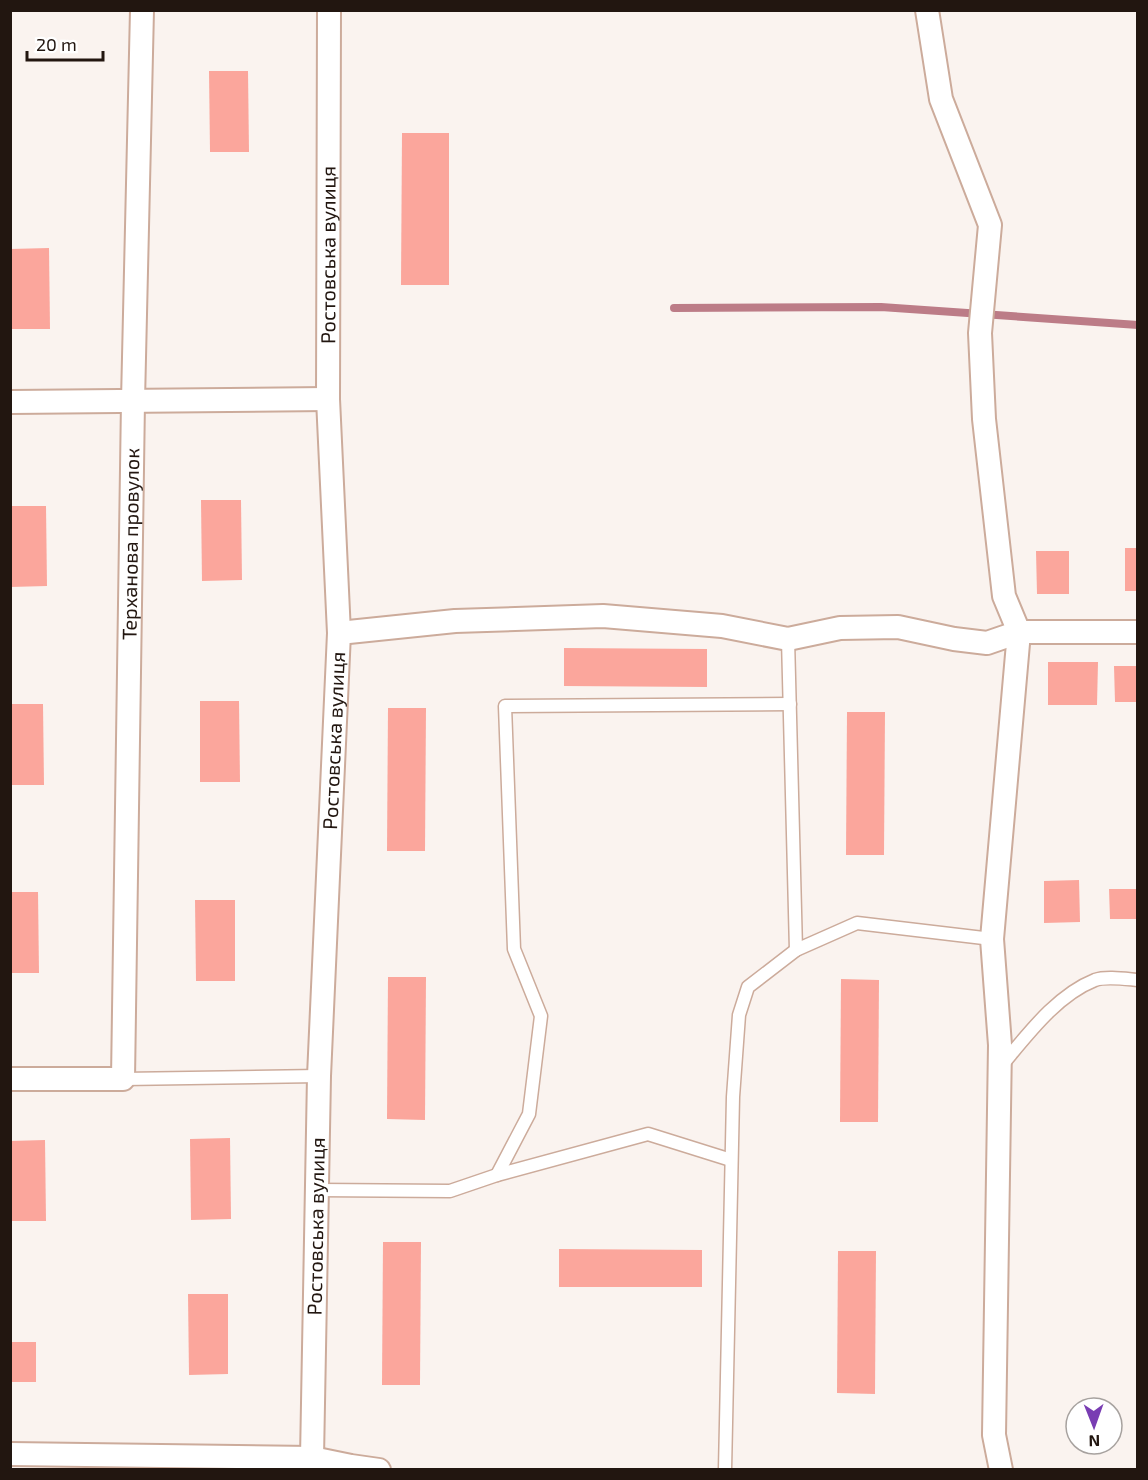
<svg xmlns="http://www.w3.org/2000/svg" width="1148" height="1480" font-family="'Exo 2',sans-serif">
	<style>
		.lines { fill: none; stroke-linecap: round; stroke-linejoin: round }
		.stream { stroke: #bc7c87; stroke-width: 8 }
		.building { fill: #fba69c }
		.lane-casing { stroke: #ccab9b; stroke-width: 15 }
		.street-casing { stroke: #ccab9b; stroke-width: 26 }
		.lane { stroke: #fff; stroke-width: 12 }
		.street { stroke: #fff; stroke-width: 22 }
		.labels { text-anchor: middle; stroke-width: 5; stroke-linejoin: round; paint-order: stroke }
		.street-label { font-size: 20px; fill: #221610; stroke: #fff }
	</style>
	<rect width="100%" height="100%" fill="#faf3ef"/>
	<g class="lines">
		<polyline class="stream" points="674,308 881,307 1138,325"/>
	</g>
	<g class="building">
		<polygon points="209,71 248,71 249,152 210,152"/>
		<polygon points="402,133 449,133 449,285 401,285"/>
		<polygon points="49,248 50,329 10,329 10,249"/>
		<polygon points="201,500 241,500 242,580 202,581"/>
		<polygon points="10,506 46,506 47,586 10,587"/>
		<rect x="1125" y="548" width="13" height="43"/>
		<polygon points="1036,551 1069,551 1069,594 1037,594"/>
		<polygon points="564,648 707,649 707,687 564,686"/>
		<polygon points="1048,662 1098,662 1097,705 1048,705"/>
		<polygon points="1114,666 1138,666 1138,702 1115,702"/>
		<polygon points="200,701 239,701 240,782 200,782"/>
		<polygon points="10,704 43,704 44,785 10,785"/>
		<polygon points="388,708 426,708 425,851 387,851"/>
		<polygon points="847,712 885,712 884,855 846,855"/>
		<polygon points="1079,880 1080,922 1044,923 1044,881"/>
		<polygon points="1109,889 1138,889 1138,919 1110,919"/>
		<polygon points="10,892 38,892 39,973 10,973"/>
		<polygon points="195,900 235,900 235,981 196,981"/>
		<polygon points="388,977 426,977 425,1120 387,1119"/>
		<polygon points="841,979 879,980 878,1122 840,1122"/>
		<polygon points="230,1138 231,1219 191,1220 190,1139"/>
		<polygon points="45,1140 46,1221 10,1221 10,1141"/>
		<polygon points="383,1242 421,1242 420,1385 382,1385"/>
		<polygon points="559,1249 702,1250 702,1287 559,1287"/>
		<polygon points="838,1251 876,1251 875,1394 837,1393"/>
		<polygon points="188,1294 228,1294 228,1374 189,1375"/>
		<rect x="10" y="1342" width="26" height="40"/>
	</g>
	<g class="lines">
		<defs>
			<g id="lane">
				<polyline points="788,639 796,950"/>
				<path d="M1002,1065C1028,1034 1057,995 1095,980C1106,976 1126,979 1138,980"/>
				<polyline points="123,1079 319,1076"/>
				<polyline points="497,1175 529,1114 541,1016 514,949 505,706 790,704"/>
				<polyline points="317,1190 450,1191 497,1175 648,1134 731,1160"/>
				<polyline points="725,1470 733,1097 739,1015 748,987 796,950 857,923 992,939"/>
			</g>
			<g id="street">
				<polyline points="927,10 941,99 990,225 980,333 984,419 1004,596 1019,632 992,939 1000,1045 994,1435 1001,1470"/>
				<polyline points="10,402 328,399"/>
				<polyline points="339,633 455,621 603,616 722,626 788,639 840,628 898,627 954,639 987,643 1019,632 1138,632"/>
				<path id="s1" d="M10,1079H123L133,401L142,10"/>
				<polyline points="10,1454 312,1458 351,1466 379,1470"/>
				<path id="s2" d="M310,1470L312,1458L319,1076L339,633L328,399L329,10"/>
			</g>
		</defs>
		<use href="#lane" class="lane-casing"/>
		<use href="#street" class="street-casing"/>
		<use href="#lane" class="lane"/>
		<use href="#street" class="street"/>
	</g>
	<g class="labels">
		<g class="street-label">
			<text dy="7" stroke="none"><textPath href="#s2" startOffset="1216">Ростовська вулиця</textPath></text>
			<text dy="7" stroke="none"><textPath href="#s1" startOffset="648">Терханова провулок</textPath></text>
			<text dy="7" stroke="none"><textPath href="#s2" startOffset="730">Ростовська вулиця</textPath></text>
			<text dy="7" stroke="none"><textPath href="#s2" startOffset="244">Ростовська вулиця</textPath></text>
		</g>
	</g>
	<rect width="1148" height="1480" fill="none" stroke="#221610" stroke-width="24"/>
	<g transform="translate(1094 1426) rotate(179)"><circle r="28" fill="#ffffff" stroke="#a7a29f" stroke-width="1.5"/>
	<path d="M0-4.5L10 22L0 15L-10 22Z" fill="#793db3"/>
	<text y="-9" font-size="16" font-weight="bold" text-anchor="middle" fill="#221610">N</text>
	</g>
	<path d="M27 51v9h76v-9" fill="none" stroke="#221610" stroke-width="3"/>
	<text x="36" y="51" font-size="18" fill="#221610" stroke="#ffffff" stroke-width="4.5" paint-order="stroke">20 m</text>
</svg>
